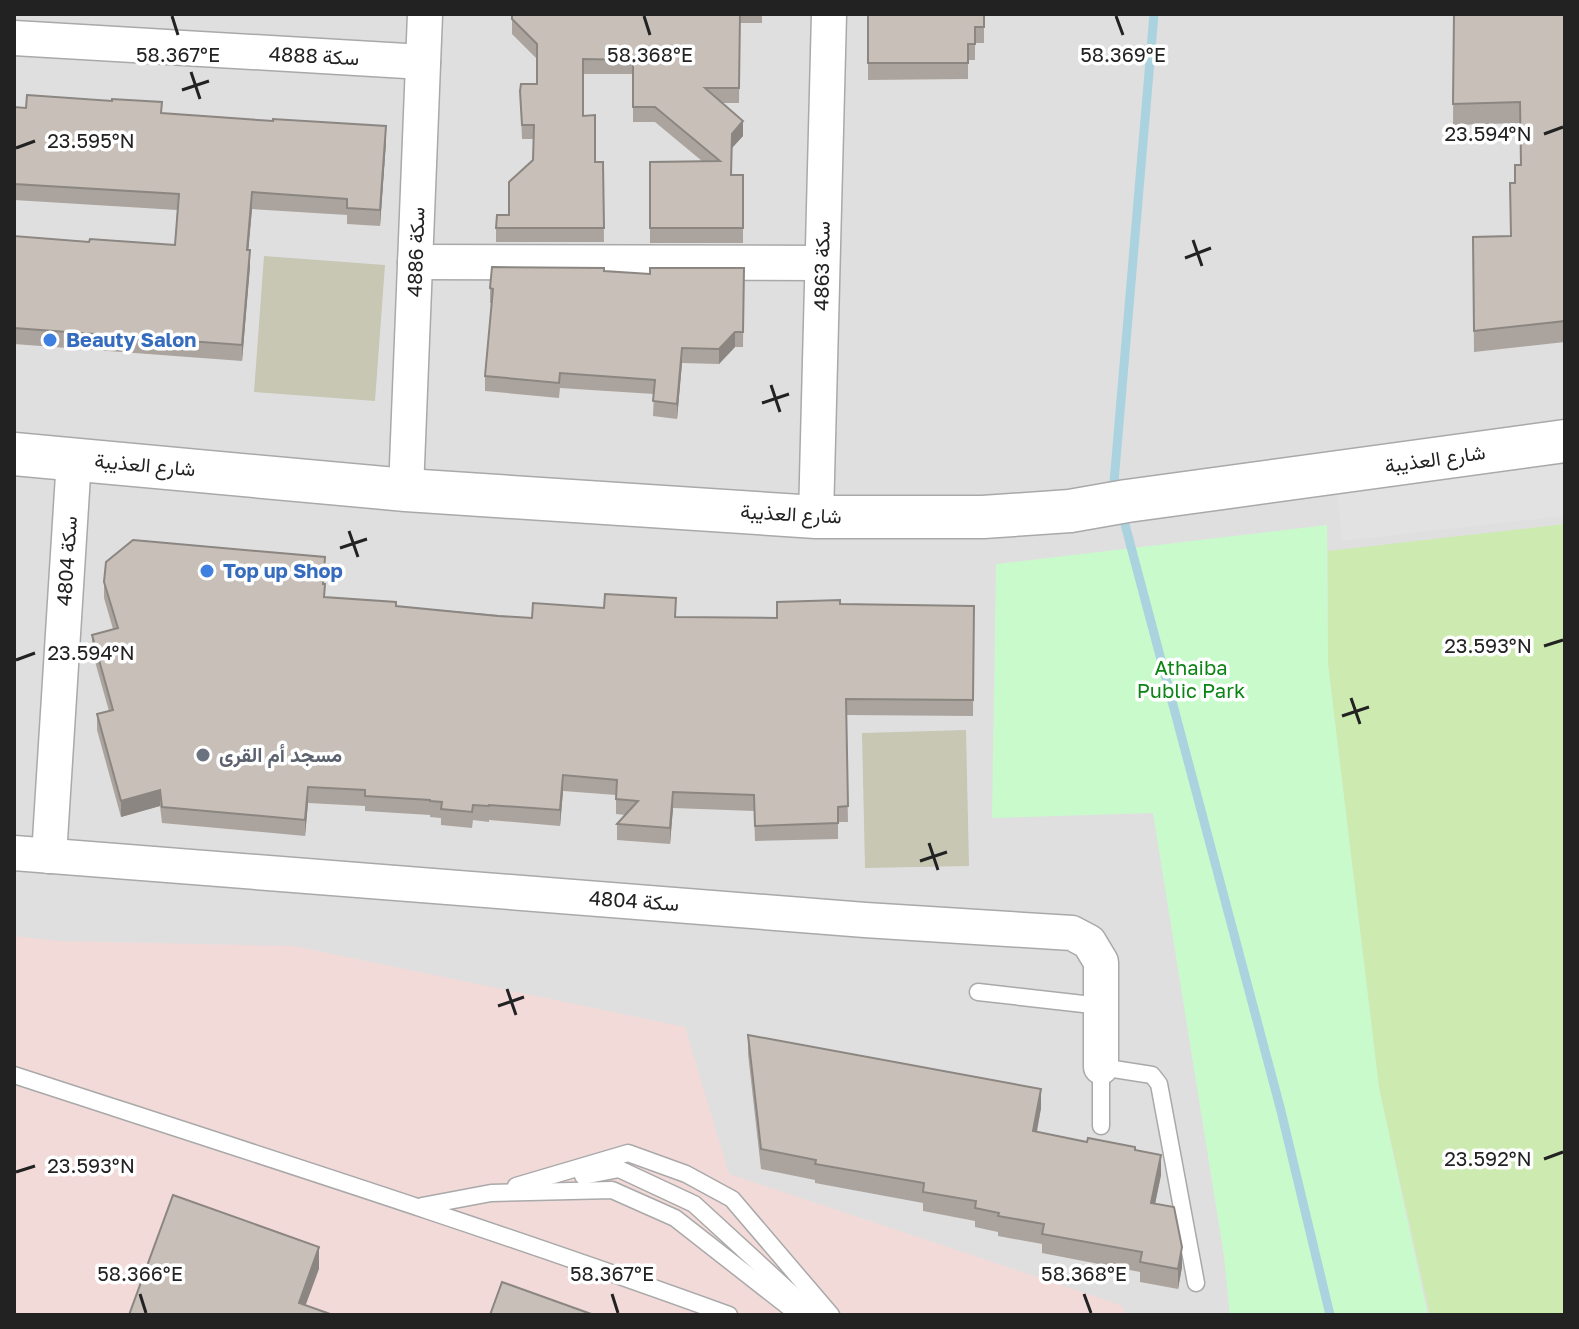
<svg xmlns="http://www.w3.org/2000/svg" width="1579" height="1329" font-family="'Golos Text',Vazirmatn,sans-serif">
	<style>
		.residential { fill: #e0dfdf }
		.commercial { fill: #f2dad9 }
		.construction { fill: #c7c7b4 }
		.grass { fill: #cdebb0 }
		.park { fill: #c8facc }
		.parking { fill: #e2e2e2 }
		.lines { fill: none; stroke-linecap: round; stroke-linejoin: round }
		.stream { stroke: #aad3df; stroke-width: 9 }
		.service-casing { stroke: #a9a9a9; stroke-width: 19 }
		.minor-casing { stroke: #a9a9a9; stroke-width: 37 }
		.tertiary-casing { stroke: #a9a9a9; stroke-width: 45 }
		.service { stroke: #fff; stroke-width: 16 }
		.minor { stroke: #fff; stroke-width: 34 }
		.tertiary { stroke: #fff; stroke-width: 42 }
		.wall { fill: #aba49e }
		.shaded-wall { fill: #8b8681 }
		.building { fill: #c7bfb8; stroke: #8b8681; stroke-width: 2 }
		.ticks { fill: none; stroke: #222; stroke-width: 3 }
		.shop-dot { fill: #3f7fe0; stroke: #fff; stroke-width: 3 }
		.worship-dot { fill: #6b7280; stroke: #fff; stroke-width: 3 }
		.labels { text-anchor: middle; stroke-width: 7; stroke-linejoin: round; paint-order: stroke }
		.street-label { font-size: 20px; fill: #222; stroke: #fff }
		.shop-label { font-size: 20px; font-weight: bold; fill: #366cbe; stroke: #fff; text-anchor: start }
		.park-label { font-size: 20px; fill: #0c8416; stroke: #fff }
		.worship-label { font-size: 20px; font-weight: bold; fill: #5b616d; stroke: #fff; text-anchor: start }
		.ticks-label { font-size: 20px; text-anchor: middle; fill: #222; stroke: #fff; stroke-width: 7; stroke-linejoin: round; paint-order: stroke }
	</style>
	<rect width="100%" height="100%" fill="#f2efe9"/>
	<rect class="residential" x="14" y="14" width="1551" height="1301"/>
	<polygon class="commercial" points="14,936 57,941 294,946 685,1027 729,1174 1121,1305 1127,1315 14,1315"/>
	<g class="construction">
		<polygon points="264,256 385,265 375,401 254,392"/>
		<polygon points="966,730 969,866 865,868 862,733"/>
	</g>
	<polygon class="grass" points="1565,524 1565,1315 1430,1315 1379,1088 1328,664 1328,551"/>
	<polygon class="park" points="1327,525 1328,664 1379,1088 1428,1315 1230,1315 1224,1256 1153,813 992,818 996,564"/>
	<polygon class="parking" points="1565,464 1565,516 1342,541 1337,490"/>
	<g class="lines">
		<g class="stream">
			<polyline points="1117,491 1114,482 1154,14"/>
			<polyline points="1122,513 1281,1111 1330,1315"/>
		</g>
		<defs>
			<g id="service">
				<polyline points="978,992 1101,1006"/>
				<path d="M14,1075C253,1153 492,1229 729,1315"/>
				<polyline points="1101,1126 1101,1067 1152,1075 1159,1084 1196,1283"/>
				<polyline points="583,1176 619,1169 694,1204 815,1315"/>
				<polyline points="516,1186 628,1153 686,1174 732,1199 831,1315"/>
				<polyline points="422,1206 491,1193 612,1190 675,1218 799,1315"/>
			</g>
			<g id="minor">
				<polyline points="14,38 423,62"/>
				<polyline points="415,262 822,263"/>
				<polyline points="406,490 425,14"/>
				<polyline points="816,517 829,14"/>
				<polyline points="14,853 865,920 1072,933 1089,942 1101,962 1101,1067"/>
				<polyline points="49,856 74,459"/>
			</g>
			<polyline id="tertiary" points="14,454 406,490 816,517 983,517 1070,511 1127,501 1565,441"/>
		</defs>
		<use href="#service" class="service-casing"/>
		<use href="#minor" class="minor-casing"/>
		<use href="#tertiary" class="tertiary-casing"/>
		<use href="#service" class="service"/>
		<use href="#minor" class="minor"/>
		<use href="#tertiary" class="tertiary"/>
	</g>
	<g class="wall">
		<polygon points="512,14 762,14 762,23 740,23 739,103 722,103 743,136 732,148 732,175 743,175 743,243 650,243 650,162 702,161 655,122 633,122 633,74 583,74 583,116 595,162 603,162 604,242 496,242 496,228 509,215 533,160 534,139 522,139 520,91 537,84 537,59 512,34"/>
		<polygon points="868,14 984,14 984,43 975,43 975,60 968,60 968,79 868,80"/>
		<polygon points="1454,14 1565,14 1565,342 1474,352 1473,237 1511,236 1515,183 1521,165 1520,123 1453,125"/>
		<polygon points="14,107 162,113 386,142 380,226 347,224 347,215 252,209 248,250 250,266 242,361 14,344 14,236 89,242 175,245 177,210 14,200"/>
		<polygon points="744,268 743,347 735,347 719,364 682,363 677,419 653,416 654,394 560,388 559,398 485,391 485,376 492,303 490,303 490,288 604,271 650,274"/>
		<polygon points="325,572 324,584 325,597 396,606 532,618 777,618 840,604 974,606 973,716 846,715 848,822 838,822 838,839 755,841 754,811 673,808 670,844 617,840 617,824 625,815 616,814 616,795 563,791 560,826 489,820 489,822 473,820 472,828 441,825 441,818 430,817 430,815 365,811 365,806 308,803 305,836 162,823 160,806 121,817 97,730 97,714 109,711 92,651 92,635 113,629 104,598 104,582"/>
		<polygon points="748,1035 1041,1108 1037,1132 1135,1151 1161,1175 1155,1204 1182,1267 1178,1289 1140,1282 1140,1272 1042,1253 1042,1244 998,1236 998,1232 975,1227 975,1221 923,1211 923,1203 815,1183 815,1180 761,1169 748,1054"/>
	</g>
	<g class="shaded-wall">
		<polygon points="743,121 743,136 732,148 732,134"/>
		<polygon points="386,126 386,142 380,226 380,210"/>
		<polygon points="252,192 252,209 247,266 247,250"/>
		<polygon points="250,250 250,266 242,361 242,345"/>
		<polygon points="735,332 735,347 719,364 719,349"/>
		<polygon points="682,348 682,363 677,419 677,404"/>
		<polygon points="563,775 563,791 560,826 560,810"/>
		<polygon points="308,787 308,803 305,836 305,820"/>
		<polygon points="160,790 160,806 121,817 121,801"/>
		<polygon points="673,792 673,808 670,844 670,828"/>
		<polygon points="1041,1089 1041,1108 1033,1151 1033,1131"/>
		<polygon points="1161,1155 1161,1175 1151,1223 1151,1203"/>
		<polygon points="319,1247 319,1269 302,1315 299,1303"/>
		<polygon points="1182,1247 1182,1267 1178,1289 1178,1269"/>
	</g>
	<g class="building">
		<polygon points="512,14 740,14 739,88 705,88 743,121 732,134 731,175 743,175 743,228 650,228 650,162 720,161 655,107 633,107 633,60 583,59 583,116 595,115 595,162 603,162 604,228 496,228 497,215 509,215 509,182 533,160 534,125 522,125 520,91 521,84 537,84 537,44 512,19"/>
		<polygon points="868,14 984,14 984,27 975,27 975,44 968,44 968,63 868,63"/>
		<polygon points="1454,14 1565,14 1565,321 1474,331 1473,237 1511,236 1510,183 1515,183 1515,165 1521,165 1520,102 1453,104"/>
		<polygon points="27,95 112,101 112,99 162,102 161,113 273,121 273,119 386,126 380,210 347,208 347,199 252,192 247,250 250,250 242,345 14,328 14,236 89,242 90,239 175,245 179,194 14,184 14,107 26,108"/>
		<polygon points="492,267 604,268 604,271 650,274 650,268 744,268 743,332 735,332 719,349 682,348 677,404 653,401 655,380 560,373 559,383 485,376 493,289 490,288"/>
		<polygon points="133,540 325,557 323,584 325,584 324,597 396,602 396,606 498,616 532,618 533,603 604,608 605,594 676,598 675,617 777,618 777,602 840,600 840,604 974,606 973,700 846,699 848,806 838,807 838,823 755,826 754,795 673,792 670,828 617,824 638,801 616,799 617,780 563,775 560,810 489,805 489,806 473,805 472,812 441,809 442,802 430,801 430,800 365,796 365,790 308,787 305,820 162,807 160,790 121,801 97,714 113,710 92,635 118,628 104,582 106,562"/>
		<polygon points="748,1035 1041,1089 1033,1131 1087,1142 1088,1138 1135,1147 1135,1150 1161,1155 1151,1203 1174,1207 1182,1247 1178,1269 1140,1262 1142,1252 1042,1234 1044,1224 998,1216 999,1213 975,1208 976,1201 923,1192 924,1183 815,1164 816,1160 761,1149"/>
		<polygon points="173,1195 319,1247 299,1303 333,1315 129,1315"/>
		<polygon points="502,1282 594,1315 490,1315"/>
	</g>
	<path class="ticks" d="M172,16L178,35M644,16L650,35M1116,16L1123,35M191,72L200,99M182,90L209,81M1544,134L1563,127M16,148L35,141M1193,240L1202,266M1185,258L1211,248M771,385L780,412M762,403L789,394M349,531L358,557M340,548L367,539M1544,646L1563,640M16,660L35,653M1351,698L1360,724M1342,716L1369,707M929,843L938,870M920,861L947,852M507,989L516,1015M498,1006L524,997M1544,1159L1563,1152M16,1172L35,1166M140,1294L146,1313M612,1294L618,1313M1084,1294L1091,1313"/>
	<g class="shop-dot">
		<circle cx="50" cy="340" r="8"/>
		<circle cx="207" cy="571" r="8"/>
	</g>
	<circle class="worship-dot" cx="203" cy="755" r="8"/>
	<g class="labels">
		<g class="street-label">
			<text transform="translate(314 56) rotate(3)" y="7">سكة 4888</text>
			<text transform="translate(416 252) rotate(-88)" y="7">سكة 4886</text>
			<text transform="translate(822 266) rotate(-89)" y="7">سكة 4863</text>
			<text transform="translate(1435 459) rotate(-8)" y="7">شارع العذيبة</text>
			<text transform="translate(145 465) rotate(5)" y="7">شارع العذيبة</text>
			<text transform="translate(791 514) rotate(3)" y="7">شارع العذيبة</text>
			<text transform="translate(67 561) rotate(-86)" y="7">سكة 4804</text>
			<text transform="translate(634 901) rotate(4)" y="7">سكة 4804</text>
		</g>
		<g class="shop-label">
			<text x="66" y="347">Beauty Salon</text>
			<text x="223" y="578">Top up Shop</text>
		</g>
		<g class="park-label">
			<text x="1191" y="675">Athaiba<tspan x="1191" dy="23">Public Park</tspan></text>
		</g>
		<g class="worship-label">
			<text x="219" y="762">مسجد أم القرى</text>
		</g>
	</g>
	<g class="ticks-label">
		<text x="178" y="62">58.367°E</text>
		<text x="650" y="62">58.368°E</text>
		<text x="1123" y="62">58.369°E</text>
		<text x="1488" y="141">23.594°N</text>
		<text x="91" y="148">23.595°N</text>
		<text x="1488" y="653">23.593°N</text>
		<text x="91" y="660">23.594°N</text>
		<text x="1488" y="1166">23.592°N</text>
		<text x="91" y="1173">23.593°N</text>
		<text x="140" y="1281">58.366°E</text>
		<text x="612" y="1281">58.367°E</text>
		<text x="1084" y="1281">58.368°E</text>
	</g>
	<rect width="1579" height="1329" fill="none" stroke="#222222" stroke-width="32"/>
</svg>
